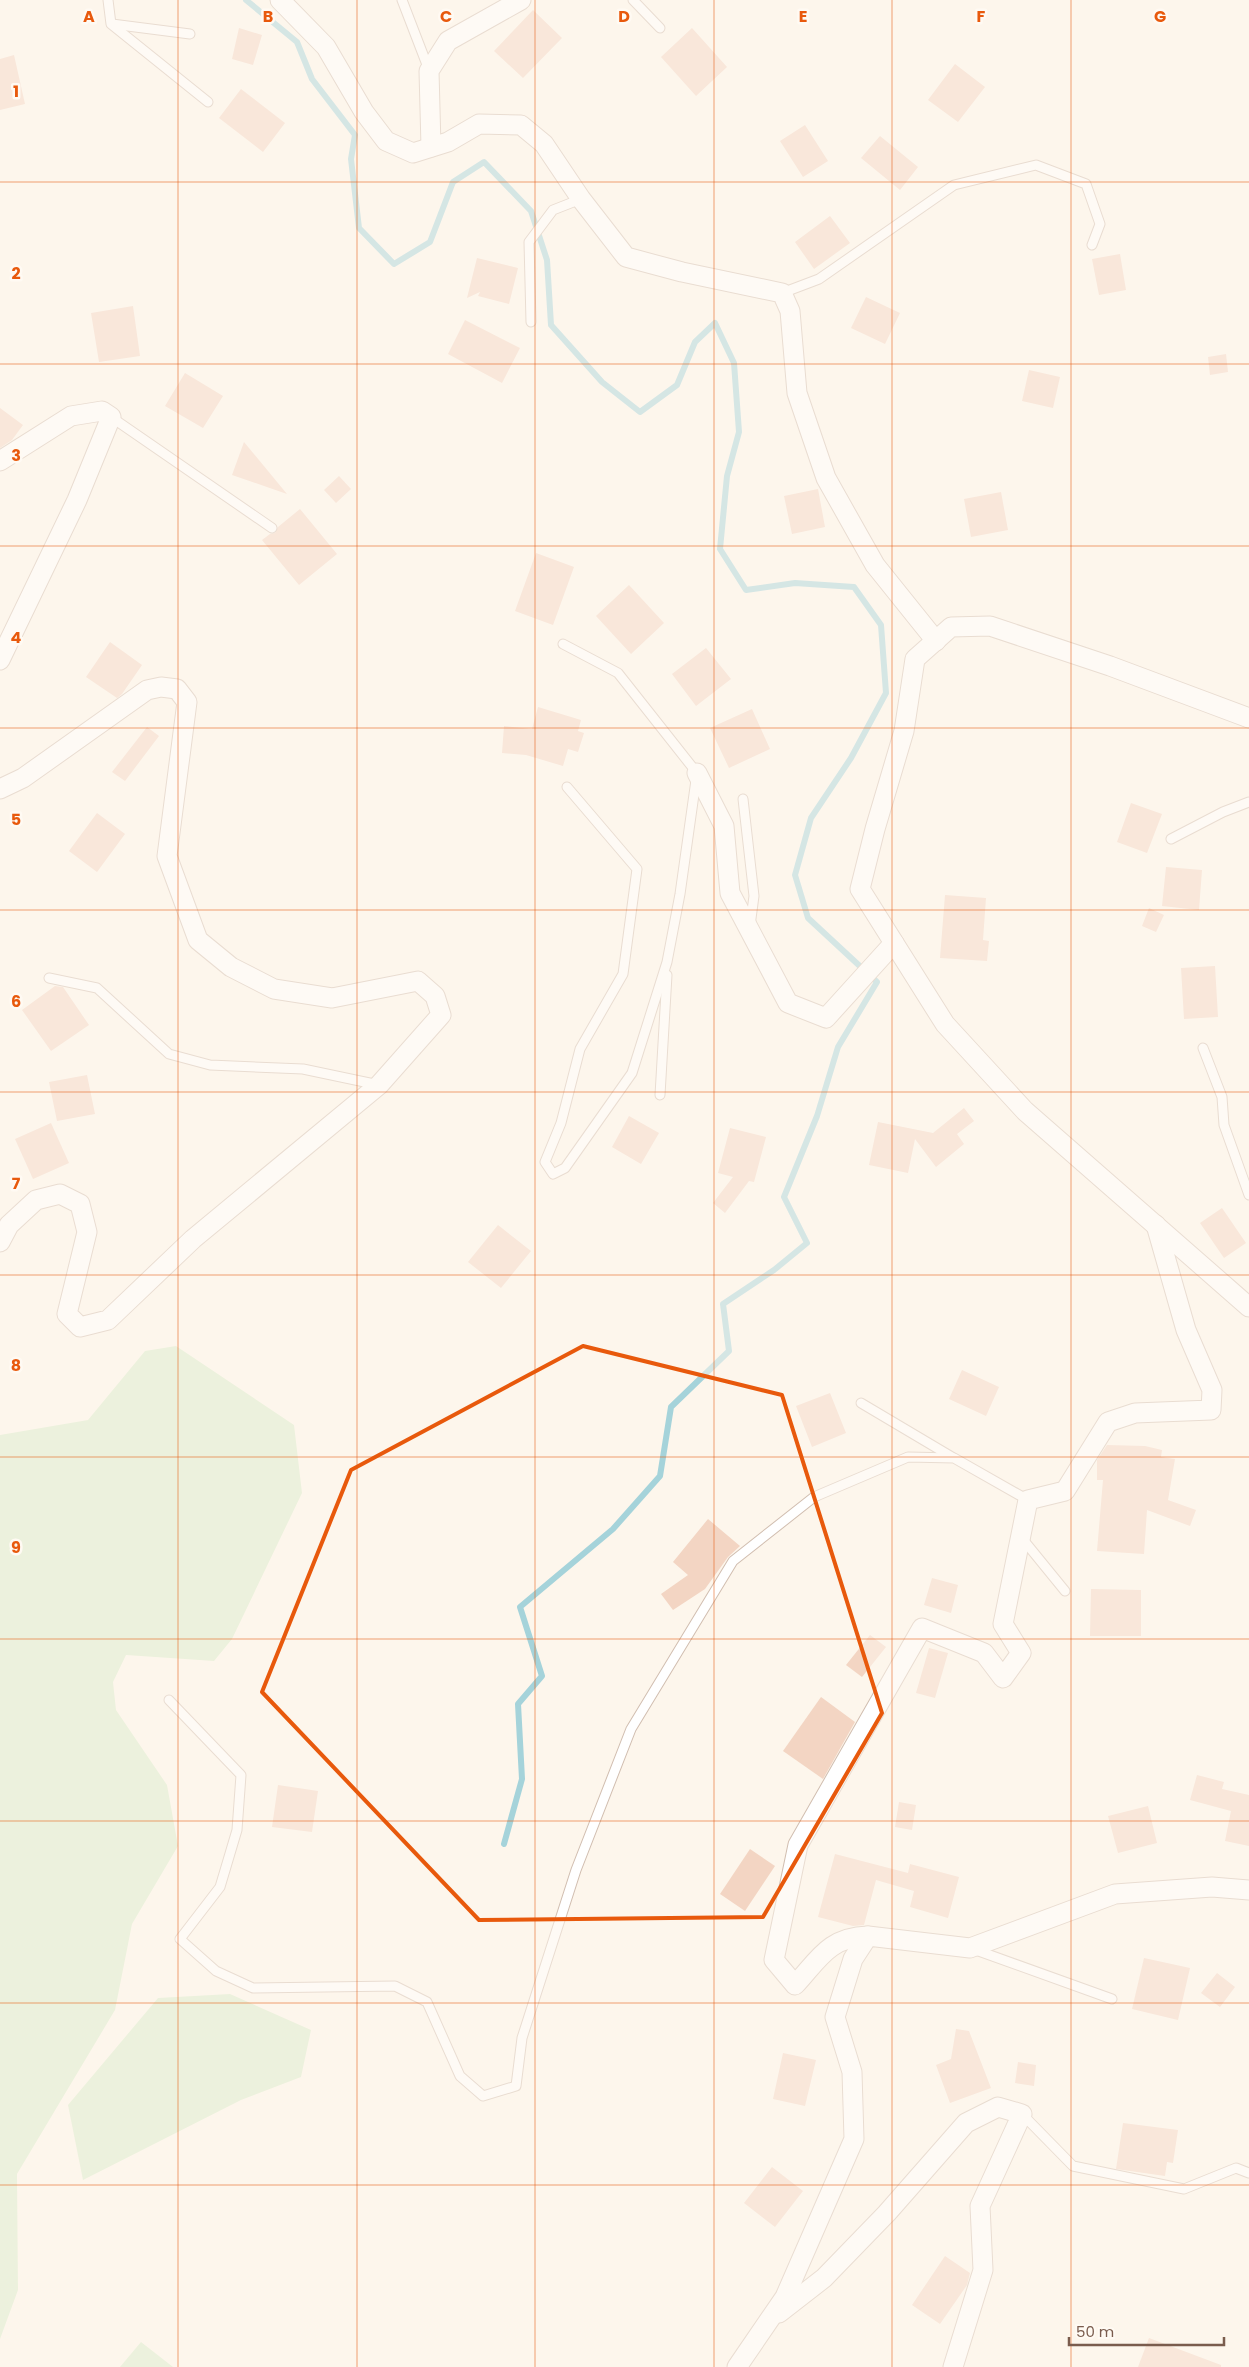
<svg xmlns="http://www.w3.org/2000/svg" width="1249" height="2367" font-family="Poppins,sans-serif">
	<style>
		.green { fill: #d8ecc9 }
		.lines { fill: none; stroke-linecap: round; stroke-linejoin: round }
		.stream { stroke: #a5d3da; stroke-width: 6 }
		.building { fill: #f3d5c3 }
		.service-casing { stroke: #d1beb0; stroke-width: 11 }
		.minor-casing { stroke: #d1beb0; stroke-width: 21 }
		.service { stroke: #fff; stroke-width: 9 }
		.minor { stroke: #fff; stroke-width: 19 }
		.marked { fill: none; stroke: #e8590c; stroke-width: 4; stroke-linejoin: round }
		.grid { fill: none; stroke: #e8590c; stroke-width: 1; stroke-opacity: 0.55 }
		.grid-label { font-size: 16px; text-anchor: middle; font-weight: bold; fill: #e8590c; stroke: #fffaf3; stroke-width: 5; stroke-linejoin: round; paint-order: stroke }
	</style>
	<rect width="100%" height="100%" fill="#fdf6ec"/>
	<g class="green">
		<polygon points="176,1346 294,1425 302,1493 232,1639 214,1661 126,1655 113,1682 116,1710 167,1785 178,1846 132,1924 115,2010 17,2174 18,2290 0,2339 0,1435 88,1420 145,1351"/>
		<polygon points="230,1994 311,2030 301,2077 241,2100 83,2180 68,2105 158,1998"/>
		<polygon points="141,2342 173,2367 120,2367"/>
	</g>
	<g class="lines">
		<polyline class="stream" points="246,0 297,42 312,79 355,135 351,159 359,228 394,264 430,242 453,182 484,162 531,211 547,260 551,325 602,382 640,412 677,385 695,342 715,323 734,363 739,432 727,476 720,549 746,590 795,583 854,587 881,625 886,693 851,758 811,818 795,875 808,918 877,982 838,1047 817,1116 784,1197 807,1243 774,1270 723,1304 729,1351 671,1407 660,1476 613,1529 520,1607 542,1676 518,1704 522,1779 504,1844"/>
	</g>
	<g class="building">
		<polygon points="533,10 562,38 523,78 494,51"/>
		<polygon points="239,28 262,35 253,65 232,59"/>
		<polygon points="692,28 727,67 696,96 661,57"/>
		<polygon points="14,55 25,104 0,110 0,59"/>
		<polygon points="955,64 985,87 958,122 928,100"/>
		<polygon points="241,89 285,123 263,152 219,118"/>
		<polygon points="805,125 828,161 803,177 780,141"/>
		<polygon points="880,136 918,167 900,190 861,158"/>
		<polygon points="830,216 850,243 814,269 795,242"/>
		<polygon points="1120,254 1126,290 1099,295 1092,259"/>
		<polygon points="477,258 518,268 509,304 478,296 480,292 467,298"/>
		<polygon points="866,297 900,313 885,344 851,328"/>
		<polygon points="133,306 140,356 99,362 91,313"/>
		<polygon points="465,320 520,348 502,383 448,354"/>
		<polygon points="1226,354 1228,372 1210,375 1208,357"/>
		<polygon points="1029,370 1060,377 1053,408 1022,401"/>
		<polygon points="185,373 223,396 203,428 165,406"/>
		<polygon points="0,408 23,425 12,440 0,448"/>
		<polygon points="244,442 287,494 232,475"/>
		<polygon points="339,476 351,489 336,503 324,490"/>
		<polygon points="818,489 825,527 792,534 784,496"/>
		<polygon points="1001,492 1008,530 971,537 964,499"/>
		<polygon points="300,509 337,554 299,585 262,540 270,534 275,533 278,527"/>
		<polygon points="536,553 574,567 553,625 515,611"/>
		<polygon points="629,585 664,623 631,654 596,616"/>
		<polygon points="110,642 142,665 122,694 117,698 86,677"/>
		<polygon points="706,648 731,679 696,706 672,674"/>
		<polygon points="538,707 581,720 578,731 584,733 578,752 568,749 563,766 526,755 502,753 504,726 532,729"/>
		<polygon points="752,709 770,749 729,768 710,728"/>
		<polygon points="147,727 159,736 125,781 112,772"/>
		<polygon points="1131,803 1162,814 1147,853 1117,842"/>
		<polygon points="97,813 125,834 97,872 69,851"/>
		<polygon points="1166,867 1202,870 1199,910 1162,906"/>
		<polygon points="945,895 986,898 983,940 989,941 987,961 940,958"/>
		<polygon points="1149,908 1164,915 1156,932 1142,926"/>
		<polygon points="1215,966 1218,1017 1184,1019 1181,968"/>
		<polygon points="55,986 63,987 89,1025 51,1051 22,1010"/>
		<polygon points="87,1075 95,1114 57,1121 49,1082"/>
		<polygon points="964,1108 974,1121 957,1134 964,1144 936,1167 915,1139 908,1173 869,1165 878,1122 933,1133"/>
		<polygon points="629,1116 659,1133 641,1164 612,1147"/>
		<polygon points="51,1123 69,1163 33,1179 15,1139"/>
		<polygon points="730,1128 766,1137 754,1182 749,1181 725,1213 713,1203 733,1177 718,1173"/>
		<polygon points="1222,1208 1246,1243 1224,1258 1200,1223"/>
		<polygon points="498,1225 531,1251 501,1288 468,1262"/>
		<polygon points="962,1370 999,1387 986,1416 949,1399"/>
		<polygon points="830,1393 846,1433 812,1447 796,1406"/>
		<polygon points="1107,1445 1145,1446 1162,1450 1161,1457 1175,1459 1168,1500 1196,1510 1190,1526 1147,1510 1144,1554 1097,1551 1103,1480 1097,1480 1097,1460"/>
		<polygon points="708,1519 740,1546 728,1557 705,1589 673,1610 661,1594 688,1575 673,1562"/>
		<polygon points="932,1578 958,1585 951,1613 924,1605"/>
		<polygon points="1091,1589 1141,1590 1141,1636 1090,1636"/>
		<polygon points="870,1635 886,1647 862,1677 846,1665"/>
		<polygon points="929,1648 948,1653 935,1698 916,1693"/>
		<polygon points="821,1697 855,1722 823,1779 783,1751"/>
		<polygon points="1197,1775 1224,1782 1222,1789 1249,1795 1249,1846 1225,1841 1231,1811 1190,1800"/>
		<polygon points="278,1785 318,1791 312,1832 272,1827"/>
		<polygon points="899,1802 916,1805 912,1830 895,1827"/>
		<polygon points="1148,1806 1157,1843 1118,1853 1108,1816"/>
		<polygon points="750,1849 775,1866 745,1911 720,1894"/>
		<polygon points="835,1854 908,1873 910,1864 959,1877 948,1918 910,1907 914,1891 876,1880 864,1925 853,1926 818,1917"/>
		<polygon points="1144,1958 1190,1968 1178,2020 1132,2009"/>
		<polygon points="1217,1973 1235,1987 1220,2007 1201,1993"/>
		<polygon points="956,2029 969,2031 991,2088 950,2103 936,2065 951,2059"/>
		<polygon points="783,2053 816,2060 805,2106 773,2099"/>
		<polygon points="1018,2062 1036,2065 1034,2086 1015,2083"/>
		<polygon points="1123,2123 1178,2130 1173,2163 1167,2162 1165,2176 1116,2169"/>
		<polygon points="772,2167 803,2191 775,2227 744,2203"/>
		<polygon points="945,2256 970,2273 967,2285 940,2324 912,2305"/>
		<polygon points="1149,2338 1221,2365 1221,2367 1138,2367"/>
	</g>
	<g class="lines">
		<defs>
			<g id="service">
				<polyline points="108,0 111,24 208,102"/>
				<polyline points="402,0 429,70"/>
				<polyline points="633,0 660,28"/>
				<polyline points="112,24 190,34"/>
				<polyline points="782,293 819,279 954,185 1036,165 1086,184 1100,224 1092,245"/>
				<polyline points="531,322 529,242 553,210 581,199"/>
				<polyline points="111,417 272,528"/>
				<polyline points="563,644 618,673 697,773 680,894 667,962 632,1073 565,1168 553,1174 545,1162 561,1123 580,1049 623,974 637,869 567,787"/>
				<polyline points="743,799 754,896 750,926"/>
				<polyline points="1171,839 1223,812 1249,802"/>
				<polyline points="49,978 97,988 169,1054 210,1065 303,1069 379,1085"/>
				<polyline points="1203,1048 1222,1097 1224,1125 1249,1195"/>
				<polyline points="660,1095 667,975"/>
				<polyline points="861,1403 952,1457"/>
				<polyline points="1021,1537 1065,1591"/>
				<polyline points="169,1700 241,1775 237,1830 220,1887 180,1939 216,1971 253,1988 395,1986 427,2002 460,2076 483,2096 516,2086 522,2038 576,1870 631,1729 733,1561 814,1497 908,1457 954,1458 1028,1500"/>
				<polyline points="973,1949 1112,1999"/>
				<polyline points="1022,2114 1073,2166 1184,2189 1236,2168 1249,2173"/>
			</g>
			<g id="minor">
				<polyline points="280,0 326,47 364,112 386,141 413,153 448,142 479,124 521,125 544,144 581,199 626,257 682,272 782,293 790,311 797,393 826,478 875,565 936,641"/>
				<polyline points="431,147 429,71 448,41 521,0"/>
				<polyline points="0,461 71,416 102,411 111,417 77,500 0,660"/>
				<polyline points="1249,718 1110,666 990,626 951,627 915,659 904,731 875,829 860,889 945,1024 1025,1111 1249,1307"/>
				<polyline points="697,773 724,826 730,893 788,1003 826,1018 894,943"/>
				<polyline points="0,789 23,778 147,690 161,687 177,689 187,702 167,856 198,940 231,967 274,989 332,998 418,981 435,996 441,1015 379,1085 193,1239 108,1320 80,1327 67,1314 87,1232 80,1204 60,1194 36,1200 9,1225 0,1242"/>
				<path d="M868,1936C829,1937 819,1959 795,1985L774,1960L798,1845L922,1628L984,1653L1003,1678L1021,1653L1003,1624L1028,1500L1065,1491L1108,1422L1135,1413L1211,1410L1212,1390L1186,1330L1156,1225"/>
				<polyline points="779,2313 824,2278 887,2213 966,2123 998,2107 1022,2114 980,2206 983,2270 953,2367"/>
				<polyline points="737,2367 785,2297 854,2139 852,2072 835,2017 853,1959 868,1936 970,1948 1115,1894 1212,1887 1249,1890"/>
			</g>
		</defs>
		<use href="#service" class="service-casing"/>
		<use href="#minor" class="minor-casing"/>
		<use href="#service" class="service"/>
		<use href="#minor" class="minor"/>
	</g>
	<path d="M0 0H1249V2367H0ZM583,1346L782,1395L882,1713L763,1917L479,1920L262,1692L351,1470Z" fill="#fdf6ec" fill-opacity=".55" fill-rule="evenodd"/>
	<path class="marked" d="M583,1346L782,1395L882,1713L763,1917L479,1920L262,1692L351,1470Z"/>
	<path class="grid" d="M178,0V2367M357,0V2367M535,0V2367M714,0V2367M892,0V2367M1071,0V2367M0,182H1249M0,364H1249M0,546H1249M0,728H1249M0,910H1249M0,1092H1249M0,1275H1249M0,1457H1249M0,1639H1249M0,1821H1249M0,2003H1249M0,2185H1249"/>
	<g class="grid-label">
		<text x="89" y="22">A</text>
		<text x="268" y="22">B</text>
		<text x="446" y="22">C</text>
		<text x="624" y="22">D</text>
		<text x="803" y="22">E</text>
		<text x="981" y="22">F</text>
		<text x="1160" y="22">G</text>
		<text x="16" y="97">1</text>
		<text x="16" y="279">2</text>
		<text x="16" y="461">3</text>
		<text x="16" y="643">4</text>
		<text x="16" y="825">5</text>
		<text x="16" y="1007">6</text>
		<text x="16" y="1189">7</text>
		<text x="16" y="1371">8</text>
		<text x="16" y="1553">9</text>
	</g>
	<path d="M1069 2337v8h155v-8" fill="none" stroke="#7a5c4d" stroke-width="2.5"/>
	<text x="1076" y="2337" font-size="15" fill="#7a5c4d" stroke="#fffaf3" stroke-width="4" paint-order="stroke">50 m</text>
</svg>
